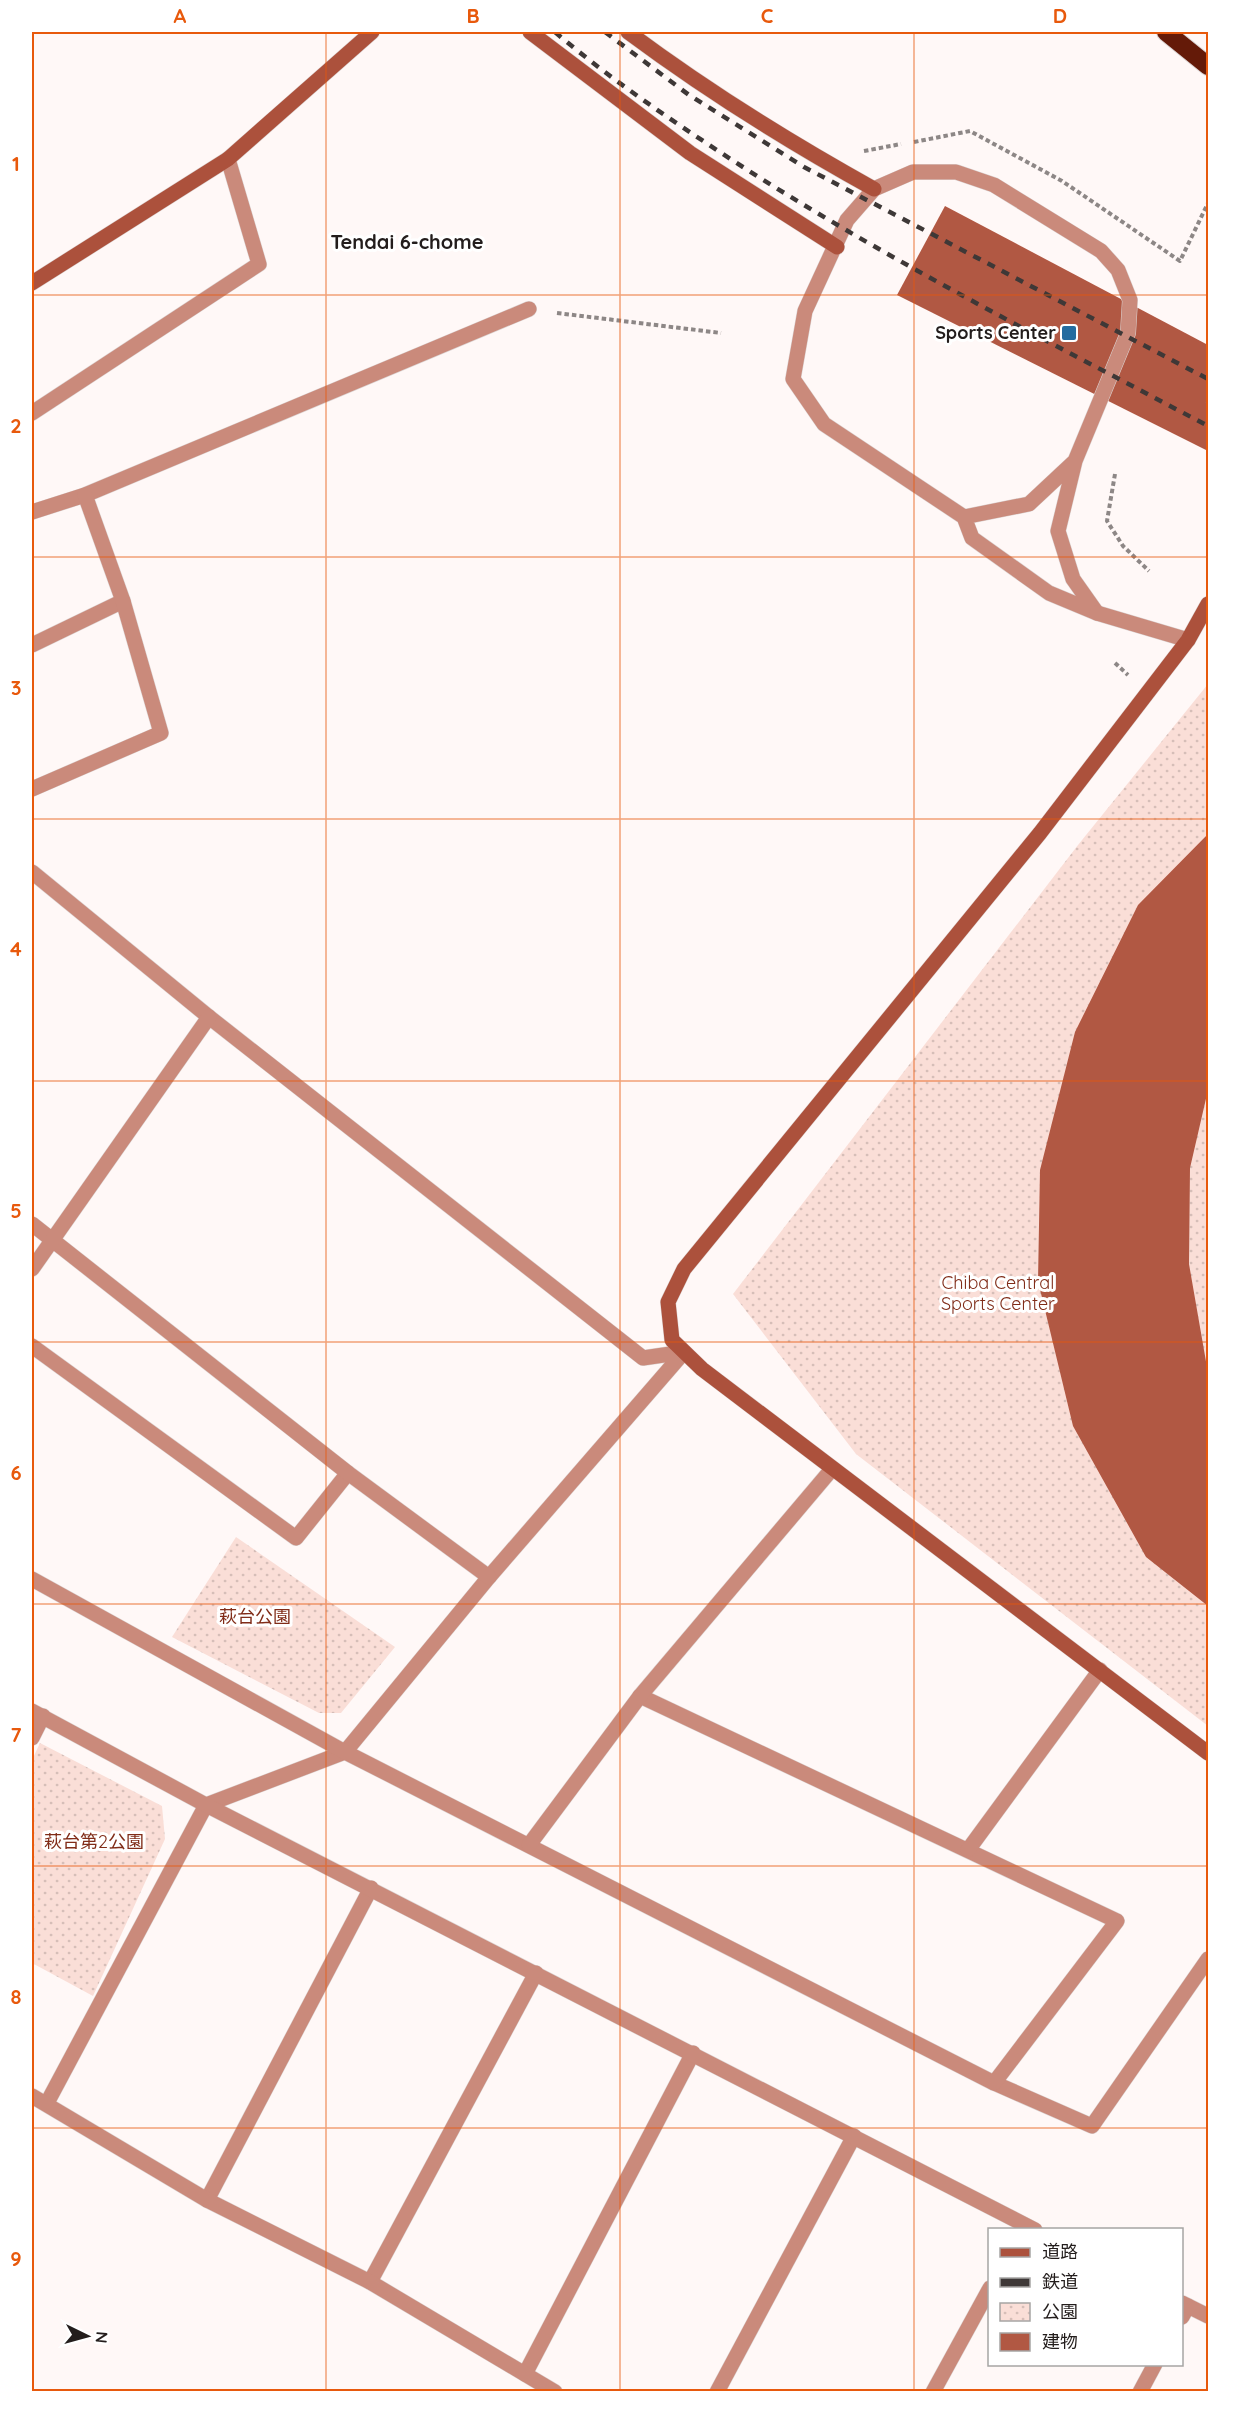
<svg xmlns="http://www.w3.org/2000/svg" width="1240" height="2423" font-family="Quicksand,'Noto Sans JP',sans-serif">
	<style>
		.park { fill: url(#park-dots) }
		.building { fill: #b15843 }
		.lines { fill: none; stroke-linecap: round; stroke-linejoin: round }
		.lane-casing { stroke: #dcd5d4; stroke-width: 16 }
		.street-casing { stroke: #dcd5d4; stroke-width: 16 }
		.secondary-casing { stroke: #dcd5d4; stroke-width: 16 }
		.highway-casing { stroke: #dcd5d4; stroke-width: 20 }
		.path { stroke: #8d8786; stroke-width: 4; stroke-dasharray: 4.5 3; stroke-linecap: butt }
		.lane { stroke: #ca8a7b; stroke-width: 15 }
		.street { stroke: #ca8a7b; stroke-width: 15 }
		.secondary { stroke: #ac513c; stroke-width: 15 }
		.highway { stroke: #641a08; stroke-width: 18 }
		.rail { stroke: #3e3837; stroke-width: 4.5; stroke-dasharray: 8 8; stroke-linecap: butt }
		.grid { fill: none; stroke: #e8590c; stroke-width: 1.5; stroke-opacity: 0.55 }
		.poi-dot { fill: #246ca0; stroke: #fff; stroke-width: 2 }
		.labels { text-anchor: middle; stroke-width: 6; stroke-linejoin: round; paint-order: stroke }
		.poi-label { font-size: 18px; font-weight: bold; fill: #231d1c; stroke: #fff; text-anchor: end }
		.park-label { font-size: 18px; fill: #802c18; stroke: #fff }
		.neighbourhood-label { font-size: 20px; font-weight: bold; fill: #231d1c; stroke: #fff }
		.neatline { fill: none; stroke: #e8590c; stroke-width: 2 }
		.grid-label { font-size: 20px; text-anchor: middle; font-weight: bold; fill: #e8590c }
	</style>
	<defs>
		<pattern id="park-dots" width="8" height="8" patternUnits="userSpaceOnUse" patternTransform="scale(1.5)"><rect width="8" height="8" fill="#faded7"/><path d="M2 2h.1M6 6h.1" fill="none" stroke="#d6beb8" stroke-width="1.8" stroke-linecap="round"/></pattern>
	</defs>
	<rect width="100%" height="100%" fill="#fff8f7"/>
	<g class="park">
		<polygon points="1208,684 1208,1726 856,1454 733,1294 1078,845"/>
		<polygon points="236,1537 395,1647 341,1713 319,1713 172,1637"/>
		<polygon points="40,1743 162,1806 165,1839 93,1996 32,1963 32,1760"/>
	</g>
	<g class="building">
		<polygon points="945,206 1208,345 1208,451 897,295"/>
		<polygon points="1208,834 1208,1090 1190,1168 1189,1264 1208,1373 1208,1606 1146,1557 1073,1426 1038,1281 1040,1170 1075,1032 1138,905"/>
	</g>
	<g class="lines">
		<defs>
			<g id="lane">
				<polyline points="964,517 972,538 1049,593 1097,613 1073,579 1058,531 1075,461 1128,333 1130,300 1118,270 1101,251 994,185 956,172 913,172 874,189 847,220 805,311 793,379 824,424 964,517 1029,504 1075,461"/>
				<polyline points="1097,613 1188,640"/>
				<polyline points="32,645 123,601"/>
				<polyline points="32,1346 296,1538 348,1473"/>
				<polyline points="994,2083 1092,2126 1208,1959"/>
				<polyline points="207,2200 371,1888"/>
				<polyline points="370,2282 536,1973"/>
				<polyline points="1182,2317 1188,2306"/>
				<polyline points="525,2374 693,2053"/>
				<polyline points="717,2392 854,2136"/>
				<polyline points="933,2392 990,2288"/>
				<polyline points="1140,2392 1155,2364"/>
			</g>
			<g id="street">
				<polyline points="32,413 259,264 228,159"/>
				<polyline points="32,512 85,495 529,309"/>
				<polyline points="32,789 161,733 123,601 85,495"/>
				<polyline points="32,872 209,1017 643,1358 684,1352 489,1577 345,1752 206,1805 47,2103"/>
				<polyline points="32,1224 348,1473 489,1577"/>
				<polyline points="32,1269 209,1017"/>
				<polyline points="32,1579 345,1752 994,2083 1117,1921 640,1696"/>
				<polyline points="32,1711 206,1805 1035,2230"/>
				<polyline points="32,1738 43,1716"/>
				<polyline points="529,1845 640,1696 832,1469"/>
				<polyline points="968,1850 1100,1670"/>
				<polyline points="32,2096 207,2200 370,2282 555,2392"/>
				<polyline points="1182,2303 1208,2316"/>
			</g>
			<g id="secondary">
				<polyline points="530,32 690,153 837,247"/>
				<path d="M628,32C706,90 789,142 874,189"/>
				<polyline points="32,283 228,159 372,32"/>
				<polyline points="1208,604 1188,640 1040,833 684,1269 668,1302 672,1340 702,1369 1208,1753"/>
			</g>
			<polyline id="highway" points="1166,32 1208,66"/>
		</defs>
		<use href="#lane" class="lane-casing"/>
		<use href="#street" class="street-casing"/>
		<use href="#secondary" class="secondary-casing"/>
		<use href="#highway" class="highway-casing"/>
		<g class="path">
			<polyline points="914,142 970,131 1062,181 1180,261 1208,203"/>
			<polyline points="864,151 901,144"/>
			<polyline points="557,313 721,333"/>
			<polyline points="1207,401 1208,402"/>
			<polyline points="1115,474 1107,521 1123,546 1149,571"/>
			<polyline points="1115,663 1128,675"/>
		</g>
		<use href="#lane" class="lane"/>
		<use href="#street" class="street"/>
		<use href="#secondary" class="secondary"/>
		<use href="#highway" class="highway"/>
		<g class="rail">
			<path d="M555,32C610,79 671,120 732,160C885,259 1048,341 1208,426"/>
			<polyline points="605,32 689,95 804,167 1208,379"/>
		</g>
	</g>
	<path class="grid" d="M326,32V2392M620,32V2392M914,32V2392M32,295H1208M32,557H1208M32,819H1208M32,1081H1208M32,1342H1208M32,1604H1208M32,1866H1208M32,2128H1208"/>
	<rect class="poi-dot" x="1061" y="325" width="16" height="16" rx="3"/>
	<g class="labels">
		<g class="poi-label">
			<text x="1056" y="339">Sports Center</text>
		</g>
		<g class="park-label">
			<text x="998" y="1289">Chiba Central<tspan x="998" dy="21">Sports Center</tspan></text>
			<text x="255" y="1623">萩台公園</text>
			<text x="94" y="1848">萩台第2公園</text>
		</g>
		<g class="neighbourhood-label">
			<text x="407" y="249">Tendai 6-chome</text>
		</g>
	</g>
	<rect width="1240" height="2423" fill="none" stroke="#ffffff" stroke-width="66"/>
	<rect x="988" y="2228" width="195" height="138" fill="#ffffff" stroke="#a7a5a4" stroke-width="1.5"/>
	<rect x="1000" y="2248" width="30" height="9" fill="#ac513c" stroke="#a7a5a4" stroke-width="1.5"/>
	<text x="1042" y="2258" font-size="18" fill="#231d1c">道路</text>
	<rect x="1000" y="2278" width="30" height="9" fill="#3e3837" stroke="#a7a5a4" stroke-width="1.5"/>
	<text x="1042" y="2288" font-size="18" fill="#231d1c">鉄道</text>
	<rect x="1000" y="2303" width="30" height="18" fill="url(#park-dots)" stroke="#a7a5a4" stroke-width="1.5"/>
	<text x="1042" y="2318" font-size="18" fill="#231d1c">公園</text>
	<rect x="1000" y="2333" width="30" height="18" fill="#b15843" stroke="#a7a5a4" stroke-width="1.5"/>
	<text x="1042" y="2348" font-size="18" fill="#231d1c">建物</text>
	<g transform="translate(87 2336) rotate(95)" stroke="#ffffff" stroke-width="4.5" paint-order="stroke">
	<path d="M0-4.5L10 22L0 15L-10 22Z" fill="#231d1c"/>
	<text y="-9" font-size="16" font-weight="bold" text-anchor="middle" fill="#231d1c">N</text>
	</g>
	<rect x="33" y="33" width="1174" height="2357" class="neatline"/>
	<g class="grid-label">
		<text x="180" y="23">A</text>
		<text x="473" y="23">B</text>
		<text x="767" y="23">C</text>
		<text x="1060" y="23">D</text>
		<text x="16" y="171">1</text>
		<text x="16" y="433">2</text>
		<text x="16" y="695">3</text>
		<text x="16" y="956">4</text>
		<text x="16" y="1218">5</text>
		<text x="16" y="1480">6</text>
		<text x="16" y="1742">7</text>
		<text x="16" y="2004">8</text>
		<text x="16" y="2266">9</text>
	</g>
</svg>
